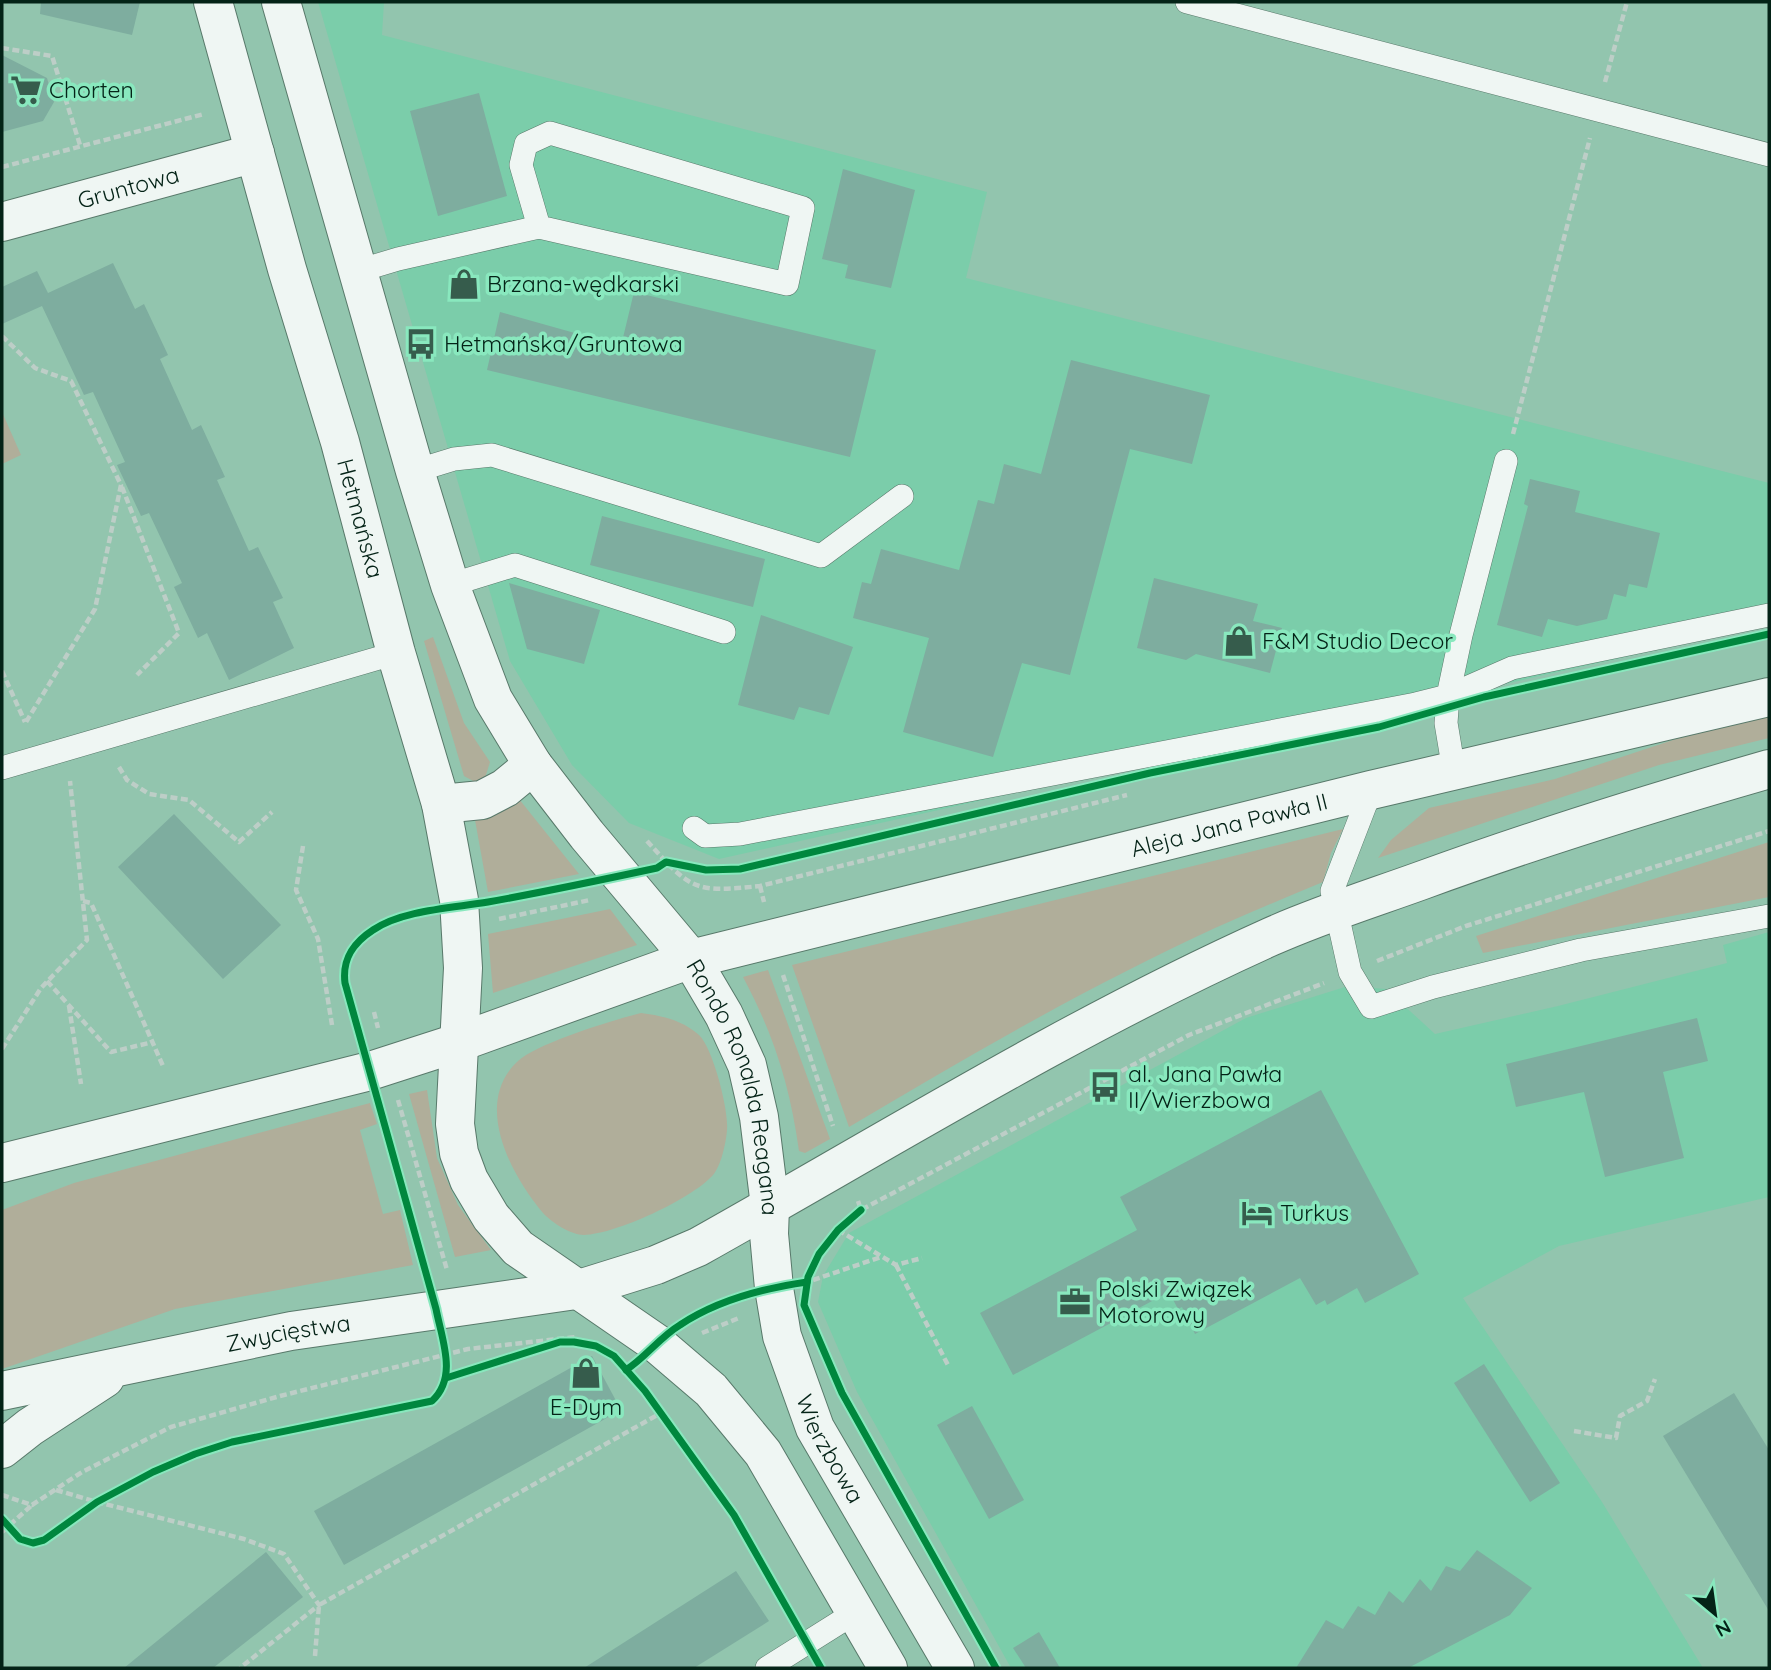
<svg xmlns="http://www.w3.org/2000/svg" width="1771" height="1670" font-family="Quicksand,sans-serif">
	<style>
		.built { fill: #7bcdaa }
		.green { fill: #b0ae9a }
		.building { fill: #7ead9f }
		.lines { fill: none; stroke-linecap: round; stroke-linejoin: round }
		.lane-casing { stroke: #58796a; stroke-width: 24 }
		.street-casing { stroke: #58796a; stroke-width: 40 }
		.secondary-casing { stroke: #58796a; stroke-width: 40 }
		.path { stroke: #bdcec7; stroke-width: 4.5; stroke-dasharray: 7 3.5; stroke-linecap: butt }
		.lane { stroke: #eff6f3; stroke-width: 23 }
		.street { stroke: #eff6f3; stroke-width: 38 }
		.secondary { stroke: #eff6f3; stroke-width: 38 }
		.cycleway-casing { stroke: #89e8be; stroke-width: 11 }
		.cycleway { stroke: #00873e; stroke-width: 7 }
		.labels { text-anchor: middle; stroke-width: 7; stroke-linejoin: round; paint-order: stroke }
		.poi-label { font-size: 23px; fill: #042317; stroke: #89e8be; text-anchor: start }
		.street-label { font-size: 23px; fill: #042317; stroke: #89e8be }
	</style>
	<rect width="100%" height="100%" fill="#92c5ae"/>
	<g class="built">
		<polygon points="318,2 384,2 382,35 987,192 966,278 1769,483 1769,625 719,859 629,823 572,765 510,661"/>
		<polygon points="1769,932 1769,1197 1559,1246 1463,1298 1602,1502 1703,1668 1011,1668 857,1392 818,1302 823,1276 849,1233 1246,1018 1348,986 1386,989 1435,1034 1558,1006 1727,963 1723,945"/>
	</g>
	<g class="green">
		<polygon points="2,412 21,455 2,464"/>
		<polygon points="433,637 464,723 490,762 485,778 475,782 464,776 424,641"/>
		<polygon points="1769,715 1769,738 1659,765 1378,858 1391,840 1429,808 1555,779 1676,739"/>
		<polygon points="519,799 579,874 488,892 475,820 498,813"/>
		<path d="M1343,829L1331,853L1323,882C1287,897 1251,912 1215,928C1089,986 968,1056 849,1127L792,965Z"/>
		<polygon points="1769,842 1769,897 1483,953 1476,936"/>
		<polygon points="610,909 637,945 493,993 488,934"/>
		<path d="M768,970L830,1139L805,1153L799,1151C790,1086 774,1035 743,977Z"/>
		<path d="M641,1013C663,1016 682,1020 699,1035C713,1048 729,1111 727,1130C726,1143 721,1166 713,1175C692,1199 616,1234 584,1235C571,1235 551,1222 543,1213C511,1175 472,1103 518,1061C538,1043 613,1020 641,1013Z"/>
		<polygon points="427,1090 437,1158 458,1205 491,1250 455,1257 409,1094"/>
		<polygon points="370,1103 377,1124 360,1130 383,1214 400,1210 413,1265 175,1309 2,1369 2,1210 74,1183"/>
	</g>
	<g class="building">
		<polygon points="41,2 140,2 132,35 40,14"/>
		<polygon points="2,55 47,78 54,102 43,121 2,132"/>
		<polygon points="479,93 507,196 438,216 410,111"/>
		<polygon points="843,169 915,190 891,288 845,278 848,265 822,259"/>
		<polygon points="113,263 135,309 144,304 168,355 160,359 192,430 201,425 225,477 217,480 249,551 258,547 283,598 273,602 294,648 229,680 207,633 198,638 174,587 182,583 149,513 141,516 117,465 125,462 93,392 84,395 42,306 2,324 2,287 37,271 48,293"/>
		<polygon points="634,292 876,350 850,457 487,370 500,312 621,346"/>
		<polygon points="1071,360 1210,395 1192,464 1130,449 1070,675 1022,663 993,757 903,732 929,638 853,618 862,582 871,584 881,549 959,570 978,500 994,504 1004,464 1041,474"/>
		<polygon points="1530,479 1580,491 1575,512 1660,533 1647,588 1629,584 1626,597 1614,594 1607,619 1577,626 1548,619 1542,637 1497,625 1528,506 1524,504"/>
		<polygon points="602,516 765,559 753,607 590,565"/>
		<polygon points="1154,578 1258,604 1253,621 1282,628 1270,673 1196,654 1186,660 1137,648"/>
		<polygon points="509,583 600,610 584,664 527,649"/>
		<polygon points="761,615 853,647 829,715 799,707 794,720 738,705"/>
		<polygon points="174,814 281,925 223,979 118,867"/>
		<polygon points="1697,1018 1708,1061 1663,1072 1684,1158 1605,1177 1584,1092 1516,1107 1506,1064"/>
		<polygon points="1321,1090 1419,1274 1365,1303 1357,1288 1327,1305 1325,1300 1316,1305 1300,1278 1195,1334 1182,1307 1178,1309 1169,1292 1013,1375 980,1313 1137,1230 1120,1197"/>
		<polygon points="592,1356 621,1410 344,1565 314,1511"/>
		<polygon points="1484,1364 1560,1483 1530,1502 1454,1383"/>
		<polygon points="1734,1393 1769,1450 1769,1611 1663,1436"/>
		<polygon points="972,1406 1024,1500 989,1519 937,1425"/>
		<polygon points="1477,1550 1532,1588 1510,1615 1408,1668 1296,1668 1326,1620 1343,1629 1358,1606 1375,1615 1389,1591 1403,1603 1420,1579 1431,1591 1446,1566 1460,1571"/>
		<polygon points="266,1552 303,1597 213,1668 124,1668"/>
		<polygon points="736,1571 769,1621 694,1668 584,1668"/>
		<polygon points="1039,1632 1060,1668 1026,1668 1013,1648"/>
	</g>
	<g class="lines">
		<defs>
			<g id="lane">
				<polyline points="1187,2 1769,155"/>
				<polyline points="358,271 398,259 539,227 787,284 803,208 550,133 526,144 521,165 539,227"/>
				<polyline points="415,471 454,459 492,455 821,556 902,496"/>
				<polyline points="450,585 515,565 724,632"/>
				<polyline points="2,768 396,653"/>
				<polyline points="1454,771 1446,723 1448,696 1512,668 1769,615"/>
				<polyline points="1371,790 1332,891 1350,972 1371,1007 1433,987 1581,950 1769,916"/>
				<polyline points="694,828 705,836 740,834 1416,704 1448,696 1461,635 1506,461"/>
				<polyline points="767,1668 856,1612"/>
			</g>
			<g id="street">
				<path id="s1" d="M2,222L255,153"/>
			</g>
			<g id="secondary">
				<path id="s2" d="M213,2L287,269L340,442L396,653L441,804L459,900L463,968L455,1124L459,1153L469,1180L491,1217L518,1248L656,1343L711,1390L763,1453L888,1668"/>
				<path id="s3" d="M281,2L415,471L450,585L493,699L533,765L587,835L691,959L724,1015L747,1065L759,1117L770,1206L769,1234L774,1288L782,1336L815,1428L955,1668"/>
				<polyline points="441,804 482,800 505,788 533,765"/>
				<path id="s4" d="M2,1163L370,1071L460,1042L691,959L1371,790L1769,697"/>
				<path id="s5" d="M2,1391L291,1331L576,1290L656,1265L698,1247C887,1141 1072,1026 1270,937C1319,915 1370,899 1420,881C1535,839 1651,803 1769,769"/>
				<polyline points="2,1449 30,1427 105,1378"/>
			</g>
		</defs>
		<use href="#lane" class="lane-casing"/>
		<use href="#street" class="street-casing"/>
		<use href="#secondary" class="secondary-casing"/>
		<g class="path">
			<polyline points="2,48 52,56 80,145"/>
			<polyline points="1605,82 1627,2"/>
			<polyline points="2,167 204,114"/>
			<polyline points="2,336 35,368 71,381 121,485 95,609 26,722"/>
			<polyline points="1513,434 1590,138"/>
			<polyline points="122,487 179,633 137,675"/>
			<polyline points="2,671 25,722"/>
			<polyline points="119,767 127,780 149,794 189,800 239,842 272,812"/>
			<path d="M647,841C691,890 694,893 760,886L1127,795"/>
			<polyline points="303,846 296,890 318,939 332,1025"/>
			<polyline points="760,886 764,902"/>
			<polyline points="83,901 91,903 163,1066"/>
			<polyline points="499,919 590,900"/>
			<polyline points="1377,961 1466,926 1769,831"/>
			<polyline points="783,975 833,1126"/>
			<polyline points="47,981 111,1052 153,1042"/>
			<polyline points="69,1006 81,1084"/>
			<polyline points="374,1012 378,1028"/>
			<polyline points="2,1049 41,988 87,940 70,781"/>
			<polyline points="398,1100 447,1270"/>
			<polyline points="858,1201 861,1210 1189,1035 1324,983"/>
			<polyline points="838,1230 896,1265 922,1258"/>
			<polyline points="896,1265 949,1367"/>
			<polyline points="813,1280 881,1257"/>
			<polyline points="702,1333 739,1318"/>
			<polyline points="1574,1431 1616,1438 1620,1416 1647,1401 1655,1379"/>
			<polyline points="56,1490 97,1502 244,1539 284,1554 319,1605 240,1668"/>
			<polyline points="2,1495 32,1505 82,1472 171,1427 280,1396 468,1349 576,1337"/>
			<polyline points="2,1532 32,1505"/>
			<polyline points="315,1656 319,1605 661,1413"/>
		</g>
		<use href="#lane" class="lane"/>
		<use href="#street" class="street"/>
		<use href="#secondary" class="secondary"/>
		<defs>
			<g id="cycleway">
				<polyline points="861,1210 838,1230 819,1254 808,1277 804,1305 842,1393 996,1668"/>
				<path d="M626,1370C646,1357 660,1337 680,1325C716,1301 765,1288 807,1282"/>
				<polyline points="446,1378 560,1342 574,1342 596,1346 614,1356 645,1391 734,1515 821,1668"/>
				<path d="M2,1519L20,1539L33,1543L44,1540L97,1502L153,1472L195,1454L232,1442L432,1401C458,1377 442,1340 436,1309L345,983C342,959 353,943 373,930C402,910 453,908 488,902C544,892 601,880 657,868L666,862L706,870L740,869L1150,773L1379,727L1484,697L1769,634"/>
			</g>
		</defs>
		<use href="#cycleway" class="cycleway-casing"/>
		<use href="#cycleway" class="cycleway"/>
	</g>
	<defs>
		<symbol id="supermarket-bare" viewBox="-9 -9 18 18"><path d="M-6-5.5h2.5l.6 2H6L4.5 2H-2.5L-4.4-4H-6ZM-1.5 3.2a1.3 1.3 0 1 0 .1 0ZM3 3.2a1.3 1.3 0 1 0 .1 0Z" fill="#365c4c" stroke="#89e8be" stroke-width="2.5" paint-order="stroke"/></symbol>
		<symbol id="shop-bare" viewBox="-9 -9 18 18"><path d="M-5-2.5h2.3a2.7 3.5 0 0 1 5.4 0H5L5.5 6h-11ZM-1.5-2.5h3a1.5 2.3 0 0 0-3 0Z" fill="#365c4c" stroke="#89e8be" stroke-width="2.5" paint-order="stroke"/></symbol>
		<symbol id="bus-bare" viewBox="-9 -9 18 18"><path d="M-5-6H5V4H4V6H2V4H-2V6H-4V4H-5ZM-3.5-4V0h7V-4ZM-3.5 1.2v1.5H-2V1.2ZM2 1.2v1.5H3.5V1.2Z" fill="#365c4c" stroke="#89e8be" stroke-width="2.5" paint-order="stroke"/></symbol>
		<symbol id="hotel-bare" viewBox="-9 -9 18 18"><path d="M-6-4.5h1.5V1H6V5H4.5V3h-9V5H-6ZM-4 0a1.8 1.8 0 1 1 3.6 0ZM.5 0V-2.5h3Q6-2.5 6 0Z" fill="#365c4c" stroke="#89e8be" stroke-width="2.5" paint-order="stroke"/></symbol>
		<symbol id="office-bare" viewBox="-9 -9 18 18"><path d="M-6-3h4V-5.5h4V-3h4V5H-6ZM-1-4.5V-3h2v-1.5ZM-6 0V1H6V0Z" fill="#365c4c" stroke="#89e8be" stroke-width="2.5" paint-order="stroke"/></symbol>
	</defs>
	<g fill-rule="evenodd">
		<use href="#supermarket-bare" x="4" y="68" width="44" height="44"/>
		<use href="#shop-bare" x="442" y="262" width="44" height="44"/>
		<use href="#bus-bare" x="399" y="322" width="44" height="44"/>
		<use href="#shop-bare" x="1217" y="619" width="44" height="44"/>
		<use href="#bus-bare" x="1083" y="1065" width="44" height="44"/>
		<use href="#hotel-bare" x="1235" y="1191" width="44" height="44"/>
		<use href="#office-bare" x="1053" y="1280" width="44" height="44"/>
		<use href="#shop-bare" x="564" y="1351" width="44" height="44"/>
	</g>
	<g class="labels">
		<g class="poi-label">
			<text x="49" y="98">Chorten</text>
			<text x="487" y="292">Brzana-wędkarski</text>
			<text x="444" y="352">Hetmańska/Gruntowa</text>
			<text x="1262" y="649">F&amp;M Studio Decor</text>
			<text x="1128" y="1082">al. Jana Pawła<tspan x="1128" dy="26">II/Wierzbowa</tspan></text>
			<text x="1280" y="1221">Turkus</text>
			<text x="1098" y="1297">Polski Związek<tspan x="1098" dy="26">Motorowy</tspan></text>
			<text x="586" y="1415" text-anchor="middle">E-Dym</text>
		</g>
		<g class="street-label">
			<text dy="8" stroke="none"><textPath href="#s1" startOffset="131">Gruntowa</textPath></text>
			<text dy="8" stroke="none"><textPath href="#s2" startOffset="537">Hetmańska</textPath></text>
			<text dy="8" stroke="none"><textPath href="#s4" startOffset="1274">Aleja Jana Pawła II</textPath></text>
			<text dy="8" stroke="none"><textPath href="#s3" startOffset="1194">Rondo Ronalda Reagana</textPath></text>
			<text dy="8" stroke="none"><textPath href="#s5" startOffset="292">Zwycięstwa</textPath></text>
			<text dy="8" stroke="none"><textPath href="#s3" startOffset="1573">Wierzbowa</textPath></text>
		</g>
	</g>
	<rect width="1771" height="1670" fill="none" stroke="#042317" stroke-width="7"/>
	<g transform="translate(1715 1614) rotate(151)" stroke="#89e8be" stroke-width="5" paint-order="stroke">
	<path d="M0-5L12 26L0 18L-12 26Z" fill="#042317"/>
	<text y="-10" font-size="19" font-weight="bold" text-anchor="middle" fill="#042317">N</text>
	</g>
</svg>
